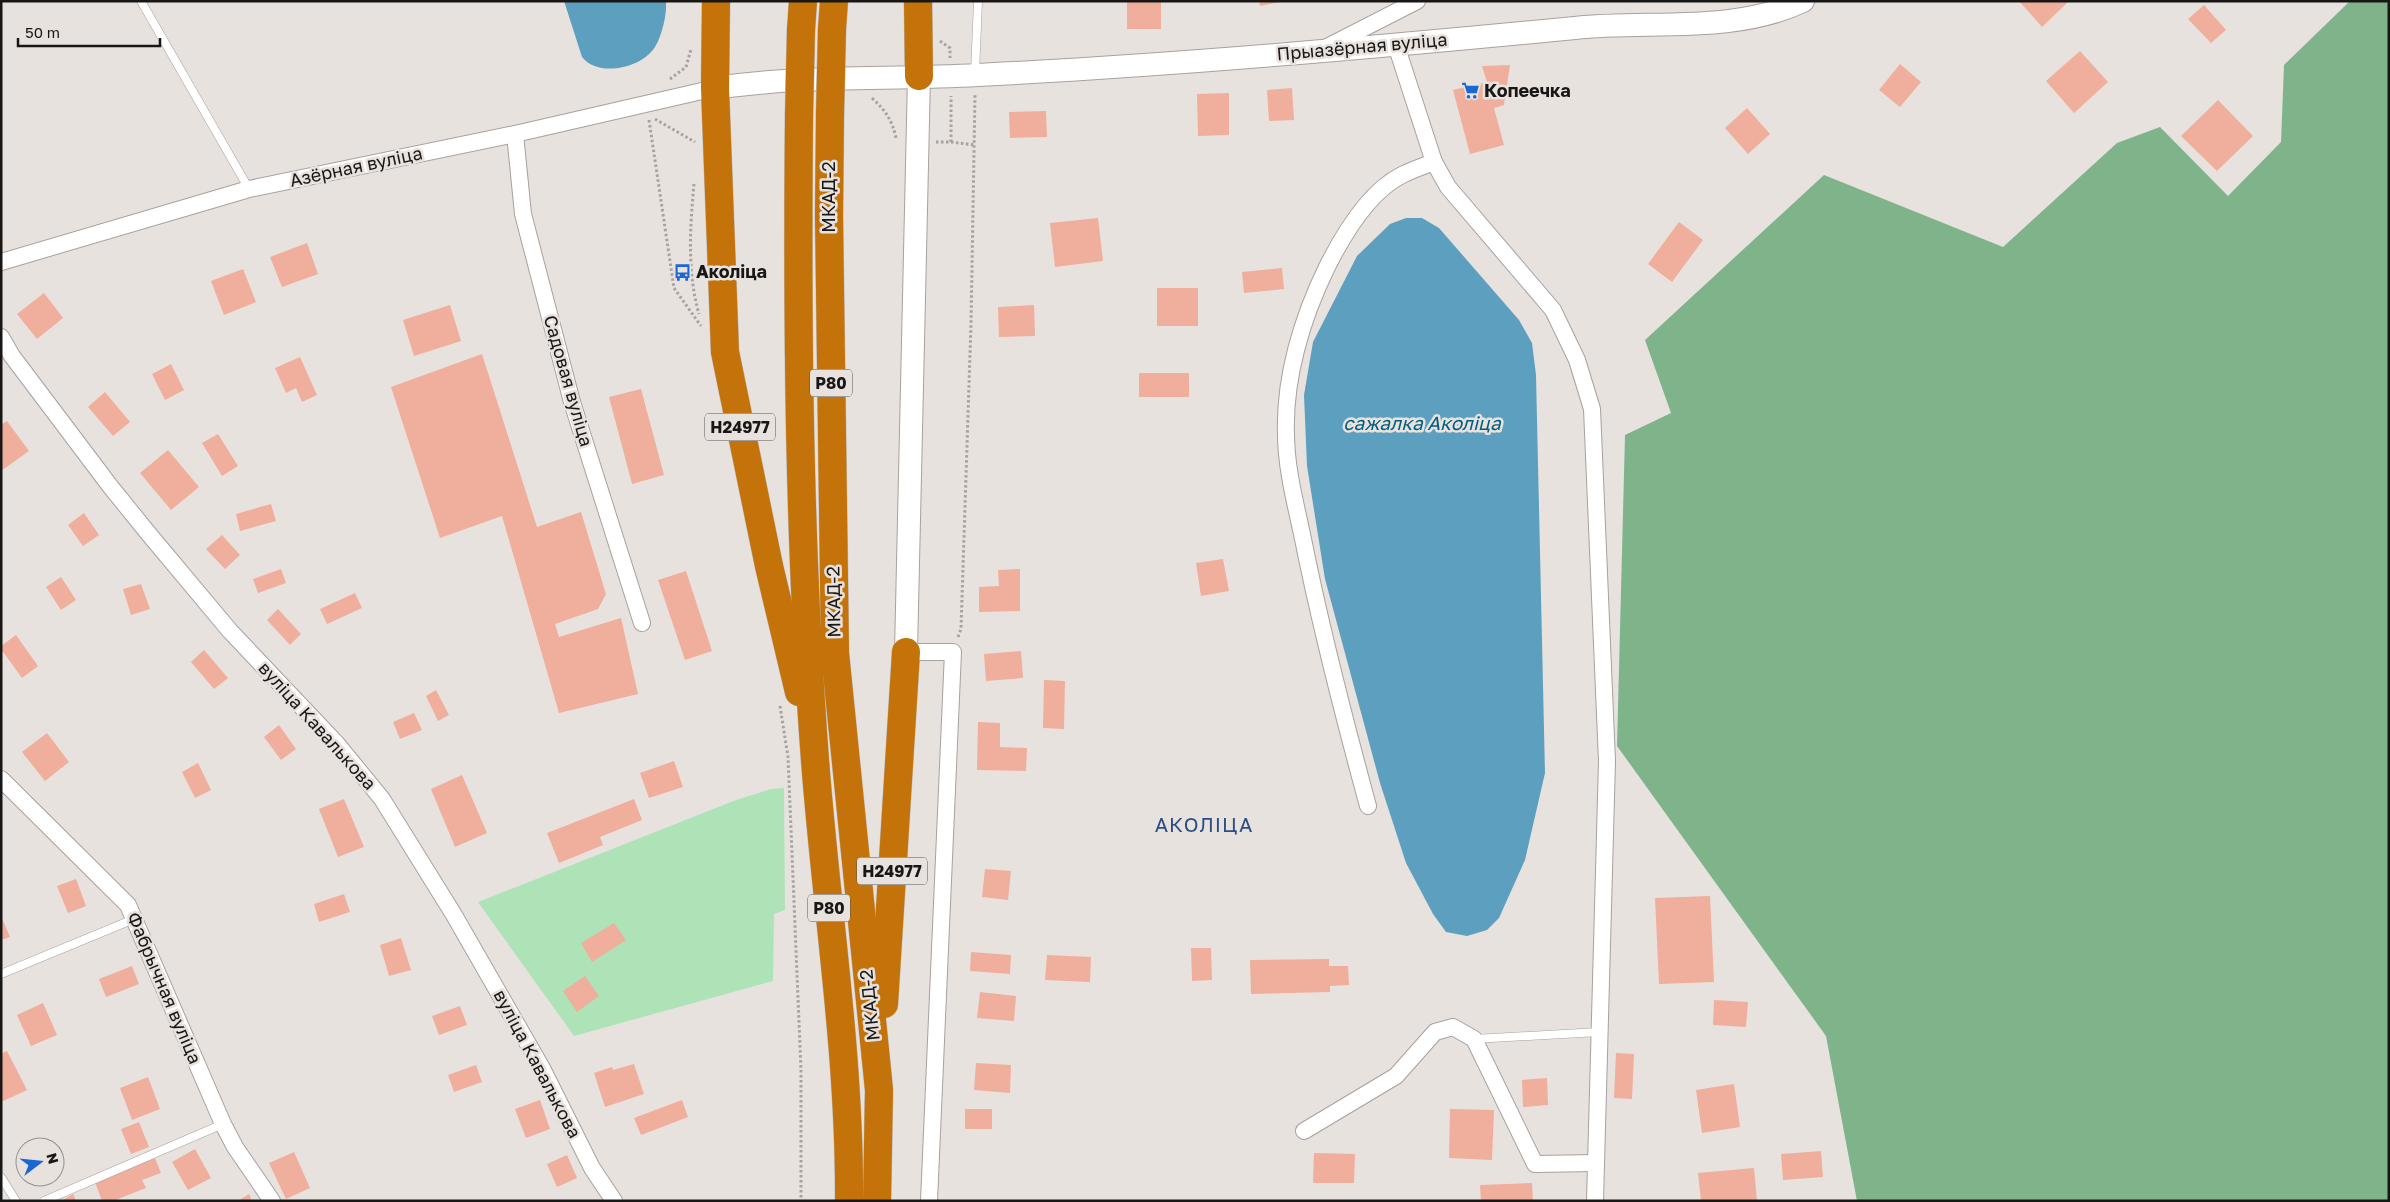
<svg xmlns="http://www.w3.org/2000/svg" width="2390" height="1202" font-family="'Golos Text',sans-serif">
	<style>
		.green { fill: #aee3b8 }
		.forest { fill: #7fb48a }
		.water { fill: #5d9fbf }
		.building { fill: #f0ae9c }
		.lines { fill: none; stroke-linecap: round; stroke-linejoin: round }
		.lane-casing { stroke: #a7a19f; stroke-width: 9 }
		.street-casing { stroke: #a7a19f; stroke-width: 18 }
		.secondary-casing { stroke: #a7a19f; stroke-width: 24 }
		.highway-casing { stroke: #bfbebe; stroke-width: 29 }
		.path { stroke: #a7a2a0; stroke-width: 3; stroke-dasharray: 2.5 2.5; stroke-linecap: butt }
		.lane { stroke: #fff; stroke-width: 8 }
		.street { stroke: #fff; stroke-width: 16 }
		.secondary { stroke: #fff; stroke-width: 22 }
		.highway { stroke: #c37309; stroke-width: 28 }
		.highway-bridge-casing { stroke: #bfbebe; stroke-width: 29; stroke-linecap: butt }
		.highway-bridge { stroke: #c37309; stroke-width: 28 }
		.labels { text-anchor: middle; stroke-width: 5; stroke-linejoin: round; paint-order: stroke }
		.shield { fill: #e8e2df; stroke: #575452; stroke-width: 1 }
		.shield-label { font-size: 16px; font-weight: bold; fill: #191716 }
		.street-label { font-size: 18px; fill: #191716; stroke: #e8e2df }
		.poi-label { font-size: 18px; font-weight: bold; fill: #191716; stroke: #e8e2df; text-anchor: start }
		.water-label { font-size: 19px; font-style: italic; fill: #015e7d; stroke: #e8e2df }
		.quarter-label { font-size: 20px; letter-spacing: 1px; fill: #2a4f85; stroke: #e8e2df }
	</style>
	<rect width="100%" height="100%" fill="#e8e2df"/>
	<polygon class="green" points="784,788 785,910 774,914 773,981 574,1036 478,902 736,800 771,789"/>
	<polygon class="forest" points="2350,1 2389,1 2389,1201 1857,1201 1826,1036 1617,746 1625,435 1671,413 1645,340 1824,175 2003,247 2117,143 2160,127 2228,196 2281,142 2284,65"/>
	<g class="water">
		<path d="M564,1H666C667,15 662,35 655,47C642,68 598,78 582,57Z"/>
		<polygon points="1406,218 1422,218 1439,228 1519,320 1532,343 1536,375 1545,773 1525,860 1499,918 1487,930 1467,936 1446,932 1433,914 1406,863 1380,783 1325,579 1307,466 1304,395 1313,342 1357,256 1390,224"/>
	</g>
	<g class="building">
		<rect x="1127" y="1" width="34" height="28"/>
		<polygon points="1259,1 1279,1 1280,2 1260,6"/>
		<polygon points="2019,1 2069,1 2042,27"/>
		<polygon points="2204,5 2226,30 2211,43 2188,19"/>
		<polygon points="2080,51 2108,82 2074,113 2046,81"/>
		<polygon points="1900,64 1921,82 1900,107 1879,90"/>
		<polygon points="1510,65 1504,105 1494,108 1504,145 1470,154 1453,90 1487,82 1482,66"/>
		<polygon points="1292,88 1294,120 1269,121 1267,90"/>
		<polygon points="1229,93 1229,135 1198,136 1197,94"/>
		<polygon points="2218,100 2253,136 2217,171 2181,136"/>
		<polygon points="1747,108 1770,134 1748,154 1725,128"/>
		<polygon points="1046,111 1047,137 1010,138 1009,112"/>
		<polygon points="1098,218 1103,261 1055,267 1050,223"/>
		<polygon points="1679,222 1703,240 1672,282 1648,264"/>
		<polygon points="307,243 318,274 282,287 270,257"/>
		<polygon points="1282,268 1284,289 1244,293 1242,272"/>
		<polygon points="243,269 256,302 224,315 211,281"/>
		<rect x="1157" y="288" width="41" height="38"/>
		<polygon points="44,293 63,318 37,339 17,314"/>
		<polygon points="450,305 461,341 414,356 403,320"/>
		<polygon points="1034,305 1035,336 999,337 998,307"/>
		<polygon points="482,354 537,527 581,512 606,594 598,609 555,624 559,637 621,618 638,694 559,713 502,516 440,538 391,387"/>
		<polygon points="300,357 317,395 302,402 296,388 286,393 275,368"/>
		<polygon points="171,364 184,390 165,400 152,374"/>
		<rect x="1139" y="373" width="50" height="24"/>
		<polygon points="641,389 664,475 632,484 609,397"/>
		<polygon points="105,392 130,422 113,436 88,407"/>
		<polygon points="7,421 29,451 1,471 1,425"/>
		<polygon points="218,434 238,466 222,476 202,443"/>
		<polygon points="168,450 199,487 171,510 140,473"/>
		<polygon points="271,504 276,521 240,531 236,514"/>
		<polygon points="84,513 99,535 83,546 68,525"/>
		<polygon points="222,535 240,555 225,569 206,549"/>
		<polygon points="1223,559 1229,591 1201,596 1196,563"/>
		<polygon points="281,569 286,583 258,593 253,579"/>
		<polygon points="1020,569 1020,611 979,612 979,587 999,586 998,570"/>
		<polygon points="686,571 712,651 685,660 658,580"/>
		<polygon points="61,577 76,600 61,610 46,587"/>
		<polygon points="141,584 150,609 131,615 123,589"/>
		<polygon points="355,593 362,608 327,624 320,609"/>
		<polygon points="278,609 301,634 290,645 267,620"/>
		<polygon points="16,635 38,666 22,678 1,649 1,646"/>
		<polygon points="204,650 228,678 214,689 191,662"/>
		<polygon points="1021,651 1023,678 986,681 984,654"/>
		<polygon points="1044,680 1065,681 1064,729 1043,728"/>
		<polygon points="436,690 449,715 438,721 426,696"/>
		<polygon points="414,713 422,730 400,739 393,722"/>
		<polygon points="978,722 1000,723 1000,747 1027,748 1026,771 977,770"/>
		<polygon points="279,725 296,749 281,760 264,737"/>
		<polygon points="47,733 69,762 45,781 22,752"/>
		<polygon points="674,761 683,787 649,798 640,773"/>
		<polygon points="198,763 211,790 195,798 182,772"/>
		<polygon points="462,775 487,833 455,847 431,789"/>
		<polygon points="344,799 364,847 338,857 319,809"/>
		<polygon points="634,799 642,820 600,837 603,845 559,863 547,833"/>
		<polygon points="985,869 1011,871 1008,900 982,897"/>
		<polygon points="76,879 86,906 68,913 57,886"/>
		<polygon points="344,894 350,912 319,922 314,904"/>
		<polygon points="1710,896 1714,982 1659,984 1655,898"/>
		<polygon points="1,916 10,937 1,940"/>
		<polygon points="614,923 626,940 592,962 581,943"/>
		<polygon points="401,938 411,970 389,976 380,945"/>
		<polygon points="1191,948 1211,948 1212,980 1192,981"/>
		<polygon points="971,952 1011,955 1010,974 970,971"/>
		<polygon points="1047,955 1091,957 1090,982 1045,980"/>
		<polygon points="1329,959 1329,966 1348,966 1349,985 1330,986 1330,992 1251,994 1250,960"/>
		<polygon points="132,966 139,984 106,997 99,979"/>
		<polygon points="585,976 599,996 577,1012 563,991"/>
		<polygon points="980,992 1016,996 1014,1021 977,1018"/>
		<polygon points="1714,1000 1748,1002 1746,1027 1713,1025"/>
		<polygon points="43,1003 57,1035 31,1046 17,1015"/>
		<polygon points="460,1006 467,1025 439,1035 432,1016"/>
		<polygon points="7,1051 27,1090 1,1102 1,1054"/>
		<polygon points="1616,1053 1634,1054 1632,1099 1614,1098"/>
		<polygon points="976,1063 1011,1065 1010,1093 974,1090"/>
		<polygon points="634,1064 644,1094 605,1107 594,1073 612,1067 613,1070"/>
		<polygon points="476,1065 482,1082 454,1092 448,1075"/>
		<polygon points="148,1077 160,1109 132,1120 120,1088"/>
		<polygon points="1547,1078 1548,1105 1523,1107 1522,1080"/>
		<polygon points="1734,1084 1740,1127 1702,1133 1696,1090"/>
		<polygon points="540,1100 550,1129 526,1138 515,1109"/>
		<polygon points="682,1100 688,1117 641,1135 634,1118"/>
		<rect x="965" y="1109" width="27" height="20"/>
		<polygon points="1450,1109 1494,1110 1492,1160 1449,1158"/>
		<polygon points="139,1122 149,1147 131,1154 121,1129"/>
		<polygon points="195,1149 211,1178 188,1190 172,1162"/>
		<polygon points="1821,1151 1823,1177 1783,1180 1781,1154"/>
		<polygon points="294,1152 310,1188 286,1199 269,1163"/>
		<polygon points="1314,1153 1355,1154 1354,1183 1313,1183"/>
		<polygon points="567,1155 577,1178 557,1187 547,1164"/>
		<polygon points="155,1158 161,1173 142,1180 146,1188 113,1201 102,1201 95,1182"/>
		<polygon points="1754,1168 1757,1201 1701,1201 1698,1173"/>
		<polygon points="1532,1183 1533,1201 1481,1201 1480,1185"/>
		<polygon points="73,1194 76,1201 61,1201"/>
		<polygon points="249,1194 252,1201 238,1201"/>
	</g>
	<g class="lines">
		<defs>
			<g id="lane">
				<polyline points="141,1 249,189"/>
				<polyline points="975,74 978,1"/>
				<polyline points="1,974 134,919"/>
				<polyline points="1474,1039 1599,1032"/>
				<polyline points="1,1177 16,1201"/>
				<polyline points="44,1201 223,1124"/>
			</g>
			<g id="street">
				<polyline points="1396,45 1434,162 1448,187 1553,310 1577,360 1592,409 1607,761 1595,1201"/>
				<polyline points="1327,47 1417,1"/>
				<polyline points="515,134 523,214 572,402 642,623"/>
				<polyline points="1,262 249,189 515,134 715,88"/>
				<polyline points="1,337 12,356 110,486 148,533 230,631 337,744 382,799 454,915 543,1070 592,1168 614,1201"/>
				<polyline points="906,652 953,652 929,1201"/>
				<polyline points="1,779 128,905 223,1124 235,1147 272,1201"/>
				<path d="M1368,806C1344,718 1321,629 1303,539C1296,505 1286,469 1286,434C1284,378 1302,318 1327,267C1343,235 1368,192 1402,175C1412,170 1423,166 1434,162"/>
				<polyline points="1304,1131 1396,1076 1435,1032 1453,1027 1474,1039 1535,1164 1596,1163"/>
			</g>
			<g id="secondary">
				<path d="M715,88C802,75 890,80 978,75C1177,65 1377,47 1575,28C1650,20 1733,34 1803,1"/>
				<polyline points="906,652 919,76"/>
			</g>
			<g id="highway">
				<polyline points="716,1 715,88 725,352 769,566 799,692"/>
				<polyline points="918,1 919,76"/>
				<polyline points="832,29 834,1"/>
				<polyline points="801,30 803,1"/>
				<polyline points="830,114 829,216 835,653 879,1090 877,1201"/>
				<path d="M799,116C797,331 799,546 815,760C826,907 850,1053 849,1201"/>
				<polyline points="884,1004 906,652"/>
			</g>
		</defs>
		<use href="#lane" class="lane-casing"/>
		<use href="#street" class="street-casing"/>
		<use href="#secondary" class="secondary-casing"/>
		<use href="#highway" class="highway-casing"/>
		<g class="path">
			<polyline points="940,41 950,48 950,58"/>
			<polyline points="670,79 686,67 691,49"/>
			<path d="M872,98C886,111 892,120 896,138"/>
			<polyline points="655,119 695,142"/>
			<polyline points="649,120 674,288 701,326"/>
			<polyline points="936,142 951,142 951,96"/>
			<polyline points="951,142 975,145"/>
			<path d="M694,184C690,227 687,272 699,314"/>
			<polyline points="958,637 961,629 971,324 975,94"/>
			<polyline points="780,706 788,757 801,1070 801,1201"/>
		</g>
		<use href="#lane" class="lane"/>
		<use href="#street" class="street"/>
		<use href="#secondary" class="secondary"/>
		<use href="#highway" class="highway"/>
		<defs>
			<g id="highway-bridge">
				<polyline points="830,114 832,29"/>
				<polyline points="799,116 801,30"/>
			</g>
		</defs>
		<use href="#highway-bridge" class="highway-bridge-casing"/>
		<use href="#highway-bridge" class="highway-bridge"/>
	</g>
	<defs>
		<symbol id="supermarket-bare" viewBox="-9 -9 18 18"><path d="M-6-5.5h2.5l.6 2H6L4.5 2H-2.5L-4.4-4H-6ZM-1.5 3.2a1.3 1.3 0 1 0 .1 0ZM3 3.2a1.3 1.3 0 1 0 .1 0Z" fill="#1967d2" stroke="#e8e2df" stroke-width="2.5" paint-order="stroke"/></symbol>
		<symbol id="bus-bare" viewBox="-9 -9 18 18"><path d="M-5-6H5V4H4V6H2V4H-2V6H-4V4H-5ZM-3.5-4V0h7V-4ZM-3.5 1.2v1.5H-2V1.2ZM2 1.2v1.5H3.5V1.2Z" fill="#1967d2" stroke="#e8e2df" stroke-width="2.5" paint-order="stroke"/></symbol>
	</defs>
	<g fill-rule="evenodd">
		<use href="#supermarket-bare" x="1458" y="78" width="25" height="25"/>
		<use href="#bus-bare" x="670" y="260" width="25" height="25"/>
	</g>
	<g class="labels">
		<g class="shield">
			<rect x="810" y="369.5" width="42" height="27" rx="4"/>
			<rect x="705" y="413.5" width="70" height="27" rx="4"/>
			<rect x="857" y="857.5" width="70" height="27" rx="4"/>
			<rect x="808" y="894.5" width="42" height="27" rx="4"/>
		</g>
		<g class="shield-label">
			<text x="831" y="389">Р80</text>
			<text x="740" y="433">Н24977</text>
			<text x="892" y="877">Н24977</text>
			<text x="829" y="914">Р80</text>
		</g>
		<g class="street-label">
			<text transform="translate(1362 47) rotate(-5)" y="6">Прыазёрная вуліца</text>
			<text transform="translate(356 167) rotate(-12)" y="6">Азёрная вуліца</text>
			<text transform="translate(829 197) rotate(-90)" y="6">МКАД-2</text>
			<text transform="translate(568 381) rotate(74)" y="6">Садовая вуліца</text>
			<text transform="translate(834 602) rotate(-91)" y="6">МКАД-2</text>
			<text transform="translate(317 726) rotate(48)" y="6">вуліца Кавалькова</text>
			<text transform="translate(164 988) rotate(67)" y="6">Фабрычная вуліца</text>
			<text transform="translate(870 1005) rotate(-96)" y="6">МКАД-2</text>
			<text transform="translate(537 1064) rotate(62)" y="6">вуліца Кавалькова</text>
		</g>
		<g class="poi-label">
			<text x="1484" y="97">Копеечка</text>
			<text x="696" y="278">Аколіца</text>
		</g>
		<g class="water-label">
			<text x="1422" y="430">сажалка Аколіца</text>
		</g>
		<g class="quarter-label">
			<text x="1204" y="832">АКОЛІЦА</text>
		</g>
	</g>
	<rect width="2390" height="1202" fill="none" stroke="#191716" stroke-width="5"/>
	<g transform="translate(40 1162) rotate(74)"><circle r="24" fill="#e8e2df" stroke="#95918f"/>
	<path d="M0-4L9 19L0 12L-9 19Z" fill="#1967d2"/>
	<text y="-8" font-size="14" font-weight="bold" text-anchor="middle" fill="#191716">N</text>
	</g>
	<path d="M18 38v8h142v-8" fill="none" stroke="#191716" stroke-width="2.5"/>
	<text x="25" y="38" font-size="15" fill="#191716" stroke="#e8e2df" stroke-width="4" paint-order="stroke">50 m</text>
</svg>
